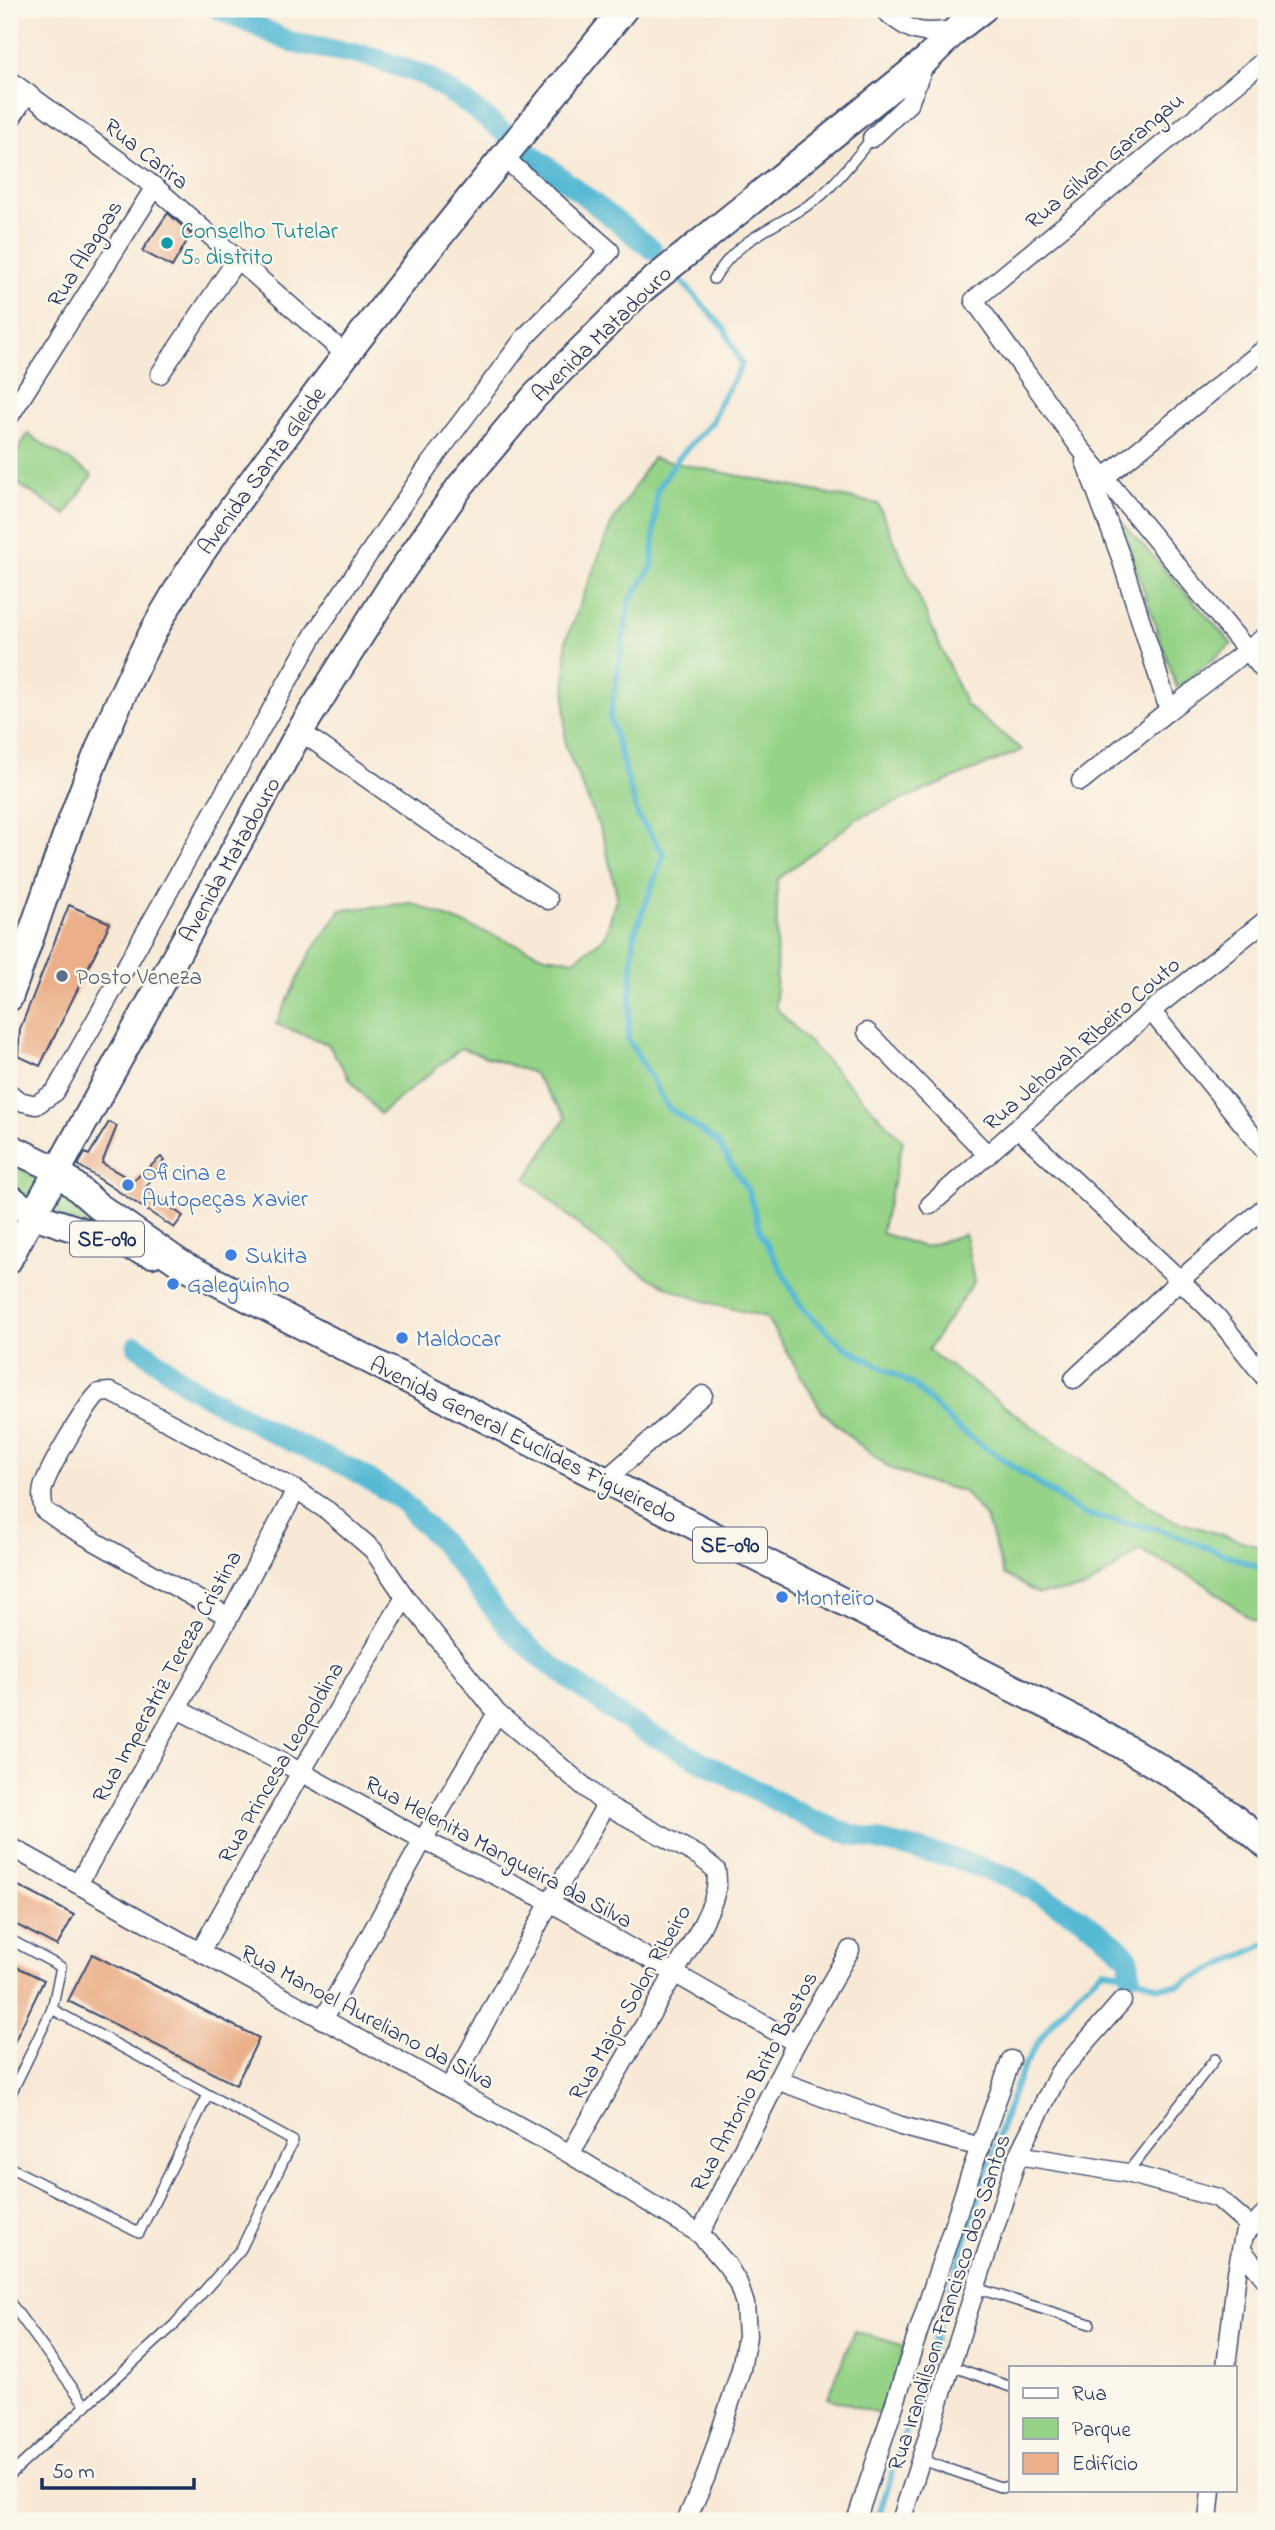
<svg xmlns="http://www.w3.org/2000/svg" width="1275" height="2530" font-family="'Indie Flower',sans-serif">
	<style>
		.green { fill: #96d388; stroke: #588173; stroke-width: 2 }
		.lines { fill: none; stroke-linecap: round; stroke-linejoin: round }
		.stream { stroke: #56b9d4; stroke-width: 6 }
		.canal { stroke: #56b9d4; stroke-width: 21 }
		.building { fill: #ebaf89 }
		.service-casing { stroke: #3c4b70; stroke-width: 12 }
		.minor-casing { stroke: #3c4b70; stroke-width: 21 }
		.secondary-casing { stroke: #3c4b70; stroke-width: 28 }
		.primary-casing { stroke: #3c4b70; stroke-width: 30 }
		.service { stroke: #fff; stroke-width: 9 }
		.minor { stroke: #fff; stroke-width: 18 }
		.secondary { stroke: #fff; stroke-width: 24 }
		.primary { stroke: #fff; stroke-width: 26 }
		.culture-dot { fill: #0f9aa8; stroke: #fbf7ec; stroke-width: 2.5 }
		.service-dot { fill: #5c6f8a; stroke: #fbf7ec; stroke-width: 2.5 }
		.shop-dot { fill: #3f7fe0; stroke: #fbf7ec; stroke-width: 2.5 }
		.labels { text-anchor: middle; stroke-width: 5; stroke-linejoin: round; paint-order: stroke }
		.shield { fill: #fbf7ec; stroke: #5e6b89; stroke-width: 2 }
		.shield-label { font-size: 21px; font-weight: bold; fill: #1b2f5e }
		.street-label { font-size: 23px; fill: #1b2f5e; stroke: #fbf7ec }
		.culture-label { font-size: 23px; fill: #0d838f; stroke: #fbf7ec; text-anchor: start }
		.service-label { font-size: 23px; fill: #4e5e75; stroke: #fbf7ec; text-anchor: start }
		.shop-label { font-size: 23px; fill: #366cbe; stroke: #fbf7ec; text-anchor: start }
	</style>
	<rect width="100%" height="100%" fill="#fbf7ec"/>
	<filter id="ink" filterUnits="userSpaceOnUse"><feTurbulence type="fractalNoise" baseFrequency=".0143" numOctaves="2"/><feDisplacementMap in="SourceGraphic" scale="14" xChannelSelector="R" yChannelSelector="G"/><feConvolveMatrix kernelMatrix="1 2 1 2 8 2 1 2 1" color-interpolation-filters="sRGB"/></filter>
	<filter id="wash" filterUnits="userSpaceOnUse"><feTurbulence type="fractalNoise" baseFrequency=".00686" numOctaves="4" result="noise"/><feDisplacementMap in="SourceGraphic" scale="28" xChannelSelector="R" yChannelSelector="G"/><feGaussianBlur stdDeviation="1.57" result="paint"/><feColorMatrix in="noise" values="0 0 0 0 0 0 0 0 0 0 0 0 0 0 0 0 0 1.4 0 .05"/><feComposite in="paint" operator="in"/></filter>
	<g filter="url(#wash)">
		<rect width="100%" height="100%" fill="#f8e9d6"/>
		<g class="green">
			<polygon points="28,434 92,475 66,515 9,478 9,464"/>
			<path d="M652,458L878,504L966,705L1022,750L858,818L777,880L776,1008L903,1141L881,1233L924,1247L965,1234L974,1282L928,1350L1043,1434L1169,1519L1266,1548V1623L1252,1620L1202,1582L1140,1550L1105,1576L1083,1589L1038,1594L1004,1574L986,1518L963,1491L925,1482L890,1468L857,1443L822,1411L766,1317C729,1308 687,1299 653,1280C606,1253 567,1214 526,1179L566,1117L533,1073L461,1048L380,1114L351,1081L328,1044L276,1024L311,952L341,910L412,903L545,956L574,960L605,937L617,895L603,836L565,745L566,640L611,525Z"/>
			<polygon points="1119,519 1232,644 1177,688"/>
			<polygon points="9,1162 43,1182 32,1202 9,1185"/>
			<polygon points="66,1183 148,1249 50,1213"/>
			<polygon points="854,2331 905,2346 882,2415 828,2398"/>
		</g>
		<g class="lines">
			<g class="stream">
				<polyline points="652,249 665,263"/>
				<polyline points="672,271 724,328 742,365 721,400 712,422 678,458 657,490 652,567 630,600 610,717 638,816 664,854 634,935 628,1039 668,1107 717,1142 748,1190 761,1233 802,1308 843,1346 915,1386 957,1428 1083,1514 1161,1530 1266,1570"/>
				<path d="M877,2521L1007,2109C1013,2094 1018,2077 1026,2063C1044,2029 1073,1994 1103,1970L1130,1974L1158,1987L1179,1985L1266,1944"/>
			</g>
			<g class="canal">
				<polyline points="219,9 293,43 368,56 426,76 469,105 652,249"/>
				<polyline points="137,1346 189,1386 277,1435 352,1469 400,1499 442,1543 510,1630 542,1658 611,1710 646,1732 808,1818 850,1834 953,1858 1011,1878 1082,1919 1115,1944 1129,1959 1130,1974"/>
			</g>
		</g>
		<g id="blocks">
			<g class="building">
				<polygon points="168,213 191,234 172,267 142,251"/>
				<polygon points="69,905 110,923 40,1066 18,1056 20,1029"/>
				<polygon points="109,1122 117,1126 102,1163 133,1181 161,1157 164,1160 145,1189 183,1216 174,1228 78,1165 85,1153 89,1155"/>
				<polygon points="9,1881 74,1915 57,1946 9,1921"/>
				<polygon points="92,1954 259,2038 236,2085 68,2001"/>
				<polygon points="9,1963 44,1980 9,2053"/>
			</g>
		</g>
	</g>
	<g filter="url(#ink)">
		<use href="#blocks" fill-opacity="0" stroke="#3c4b70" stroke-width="2"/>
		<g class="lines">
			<defs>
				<g id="service">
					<path d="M714,279C740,234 780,227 817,199C834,187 857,155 872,138"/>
					<polyline points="9,1939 61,1967 52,2009 293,2141 241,2249 174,2325 9,2476"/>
					<polyline points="9,2098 52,2009"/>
					<polyline points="9,2167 139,2233 208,2095"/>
					<polyline points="1127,2173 1215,2059"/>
					<polyline points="976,2288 1090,2324"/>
					<polyline points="9,2301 86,2406"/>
					<polyline points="951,2366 1011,2387"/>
					<polyline points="922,2460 1003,2488 1011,2484"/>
				</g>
				<g id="minor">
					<path d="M883,9C911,33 919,35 955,30"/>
					<polyline points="1266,59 974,300 1080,448 1266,673"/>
					<polyline points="9,80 155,187 345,354"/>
					<polyline points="9,122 27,93"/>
					<polyline points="872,138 909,103 925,63"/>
					<polyline points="160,374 237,259"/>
					<polyline points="9,417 155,187"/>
					<polyline points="1085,461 1120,555 1169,710"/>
					<polyline points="1105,477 1266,348"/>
					<polyline points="300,731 426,820 548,900"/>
					<polyline points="1081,781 1169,710 1266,636"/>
					<polyline points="1151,1011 1266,1152"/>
					<polyline points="867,1032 988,1155"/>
					<polyline points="9,1093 19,1101 36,1105 55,1092 315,633 429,465 526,336 610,251 502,156"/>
					<polyline points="1019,1129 1180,1280 1217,1317 1266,1379"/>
					<polyline points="930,1205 1151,1011 1266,920"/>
					<polyline points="1074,1379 1180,1280 1266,1206"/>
					<polyline points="604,1481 703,1395"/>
					<path d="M229,1617L64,1524L44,1510C42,1502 41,1496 43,1488C48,1469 85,1407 99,1393L110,1392L119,1396L296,1490L328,1511L373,1550L405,1597L497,1713L606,1805L699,1856L716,1870C720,1891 709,1911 700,1929L570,2154"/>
					<polyline points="177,1709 301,1772 423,1840 550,1902 796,2043"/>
					<polyline points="9,1846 200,1952 570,2154 700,2234 727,2265 738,2283 745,2304 747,2336 741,2369 706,2476 686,2521"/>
					<polyline points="78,1884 229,1617 296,1490"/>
					<polyline points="200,1952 301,1772 405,1597"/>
					<polyline points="323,2020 423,1840 497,1713"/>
					<polyline points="777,2080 901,2126 981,2147"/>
					<polyline points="450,2087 550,1902 606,1805"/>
					<polyline points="1018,2155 1127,2173 1218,2198 1250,2226"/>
					<polyline points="700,2234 796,2043 850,1950"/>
					<polyline points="1241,2249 1266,2280"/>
					<polyline points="1226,2367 1237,2272 1244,2235 1266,2212"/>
					<polyline points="856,2521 969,2178 1011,2060"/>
					<polyline points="901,2521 1018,2155 1059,2073 1122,2001"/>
					<polyline points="1208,2521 1211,2490"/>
				</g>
				<polyline id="secondary" points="9,1261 33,1215"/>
				<g id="primary">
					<path d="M9,998C54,872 97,731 163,614C198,553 241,496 283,439C391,291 509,151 624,9"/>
					<path d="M9,1147L57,1170L98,1206L181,1264L1091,1728C1152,1762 1214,1797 1266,1845"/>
					<polyline points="9,1197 33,1215 152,1254"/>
					<polyline points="33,1215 300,731 394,582 461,485 535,396 640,291 927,59 957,29 983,9"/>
				</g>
			</defs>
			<use href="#service" class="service-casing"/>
			<use href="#minor" class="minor-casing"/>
			<use href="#secondary" class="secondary-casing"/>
			<use href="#primary" class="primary-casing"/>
			<use href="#service" class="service"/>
			<use href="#minor" class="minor"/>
			<use href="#secondary" class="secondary"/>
			<use href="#primary" class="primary"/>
		</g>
	</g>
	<circle class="culture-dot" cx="167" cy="243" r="7"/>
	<circle class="service-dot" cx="62" cy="976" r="7"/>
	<g class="shop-dot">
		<circle cx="128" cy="1185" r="7"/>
		<circle cx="231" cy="1255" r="7"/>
		<circle cx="173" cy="1284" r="7"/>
		<circle cx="402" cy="1338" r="7"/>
		<circle cx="782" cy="1597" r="7"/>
	</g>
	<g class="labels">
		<g class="shield">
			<rect x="70" y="1221.5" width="74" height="35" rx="5"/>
			<rect x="693" y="1527.5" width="74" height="35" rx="5"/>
		</g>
		<g class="shield-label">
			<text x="107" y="1246">SE-090</text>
			<text x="730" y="1552">SE-090</text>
		</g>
		<g class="street-label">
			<text transform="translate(147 153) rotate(38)" y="8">Rua Carira</text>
			<text transform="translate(1104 160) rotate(-40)" y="8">Rua Gilvan Garangau</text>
			<text transform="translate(84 253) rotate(-58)" y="8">Rua Alagoas</text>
			<text transform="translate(601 333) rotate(-44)" y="8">Avenida Matadouro</text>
			<text transform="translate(261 470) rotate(-54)" y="8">Avenida Santa Gleide</text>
			<text transform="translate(229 859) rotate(-61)" y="8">Avenida Matadouro</text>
			<text transform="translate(1081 1043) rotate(-41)" y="8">Rua Jehovah Ribeiro Couto</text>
			<text transform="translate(524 1439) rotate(27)" y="8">Avenida General Euclides Figueiredo</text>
			<text transform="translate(166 1676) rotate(-61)" y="8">Rua Imperatriz Tereza Cristina</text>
			<text transform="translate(280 1762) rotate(-60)" y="8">Rua Princesa Leopoldina</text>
			<text transform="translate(499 1851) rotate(28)" y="8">Rua Helenita Mangueira da Silva</text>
			<text transform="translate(629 2002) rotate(-60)" y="8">Rua Major Solon Ribeiro</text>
			<text transform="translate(368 2016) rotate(28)" y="8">Rua Manoel Aureliano da Silva</text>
			<text transform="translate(753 2081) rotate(-62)" y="8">Rua Antonio Brito Bastos</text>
			<text transform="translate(948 2302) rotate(-72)" y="8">Rua Irandilson Francisco dos Santos</text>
		</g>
		<g class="culture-label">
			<text x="181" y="238">Conselho Tutelar<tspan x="181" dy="26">5º distrito</tspan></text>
		</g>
		<g class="service-label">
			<text x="76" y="984">Posto Veneza</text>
		</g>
		<g class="shop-label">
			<text x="142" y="1180">Oficina e<tspan x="142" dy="26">Autopeças Xavier</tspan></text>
			<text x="245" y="1263">Sukita</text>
			<text x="187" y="1292">Galeguinho</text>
			<text x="416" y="1346">Maldocar</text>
			<text x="796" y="1605">Monteiro</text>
		</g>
	</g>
	<rect width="1275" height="2530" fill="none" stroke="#fbf7ec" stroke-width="35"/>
	<rect x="1009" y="2366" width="228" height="126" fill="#fbf7ec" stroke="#a1a7b3" stroke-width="2"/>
	<rect x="1023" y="2388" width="35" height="10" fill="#ffffff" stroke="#a1a7b3" stroke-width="2"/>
	<text x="1072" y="2400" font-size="21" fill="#1b2f5e">Rua</text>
	<rect x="1023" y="2418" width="35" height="21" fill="#96d388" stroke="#a1a7b3" stroke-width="2"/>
	<text x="1072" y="2436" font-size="21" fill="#1b2f5e">Parque</text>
	<rect x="1023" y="2453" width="35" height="21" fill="#ebaf89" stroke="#a1a7b3" stroke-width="2"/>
	<text x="1072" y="2470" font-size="21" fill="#1b2f5e">Edifício</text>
	<path d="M42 2478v10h152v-10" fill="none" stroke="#1b2f5e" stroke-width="3.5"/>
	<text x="52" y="2478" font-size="21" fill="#1b2f5e" stroke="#fbf7ec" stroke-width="5" paint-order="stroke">50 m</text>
</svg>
